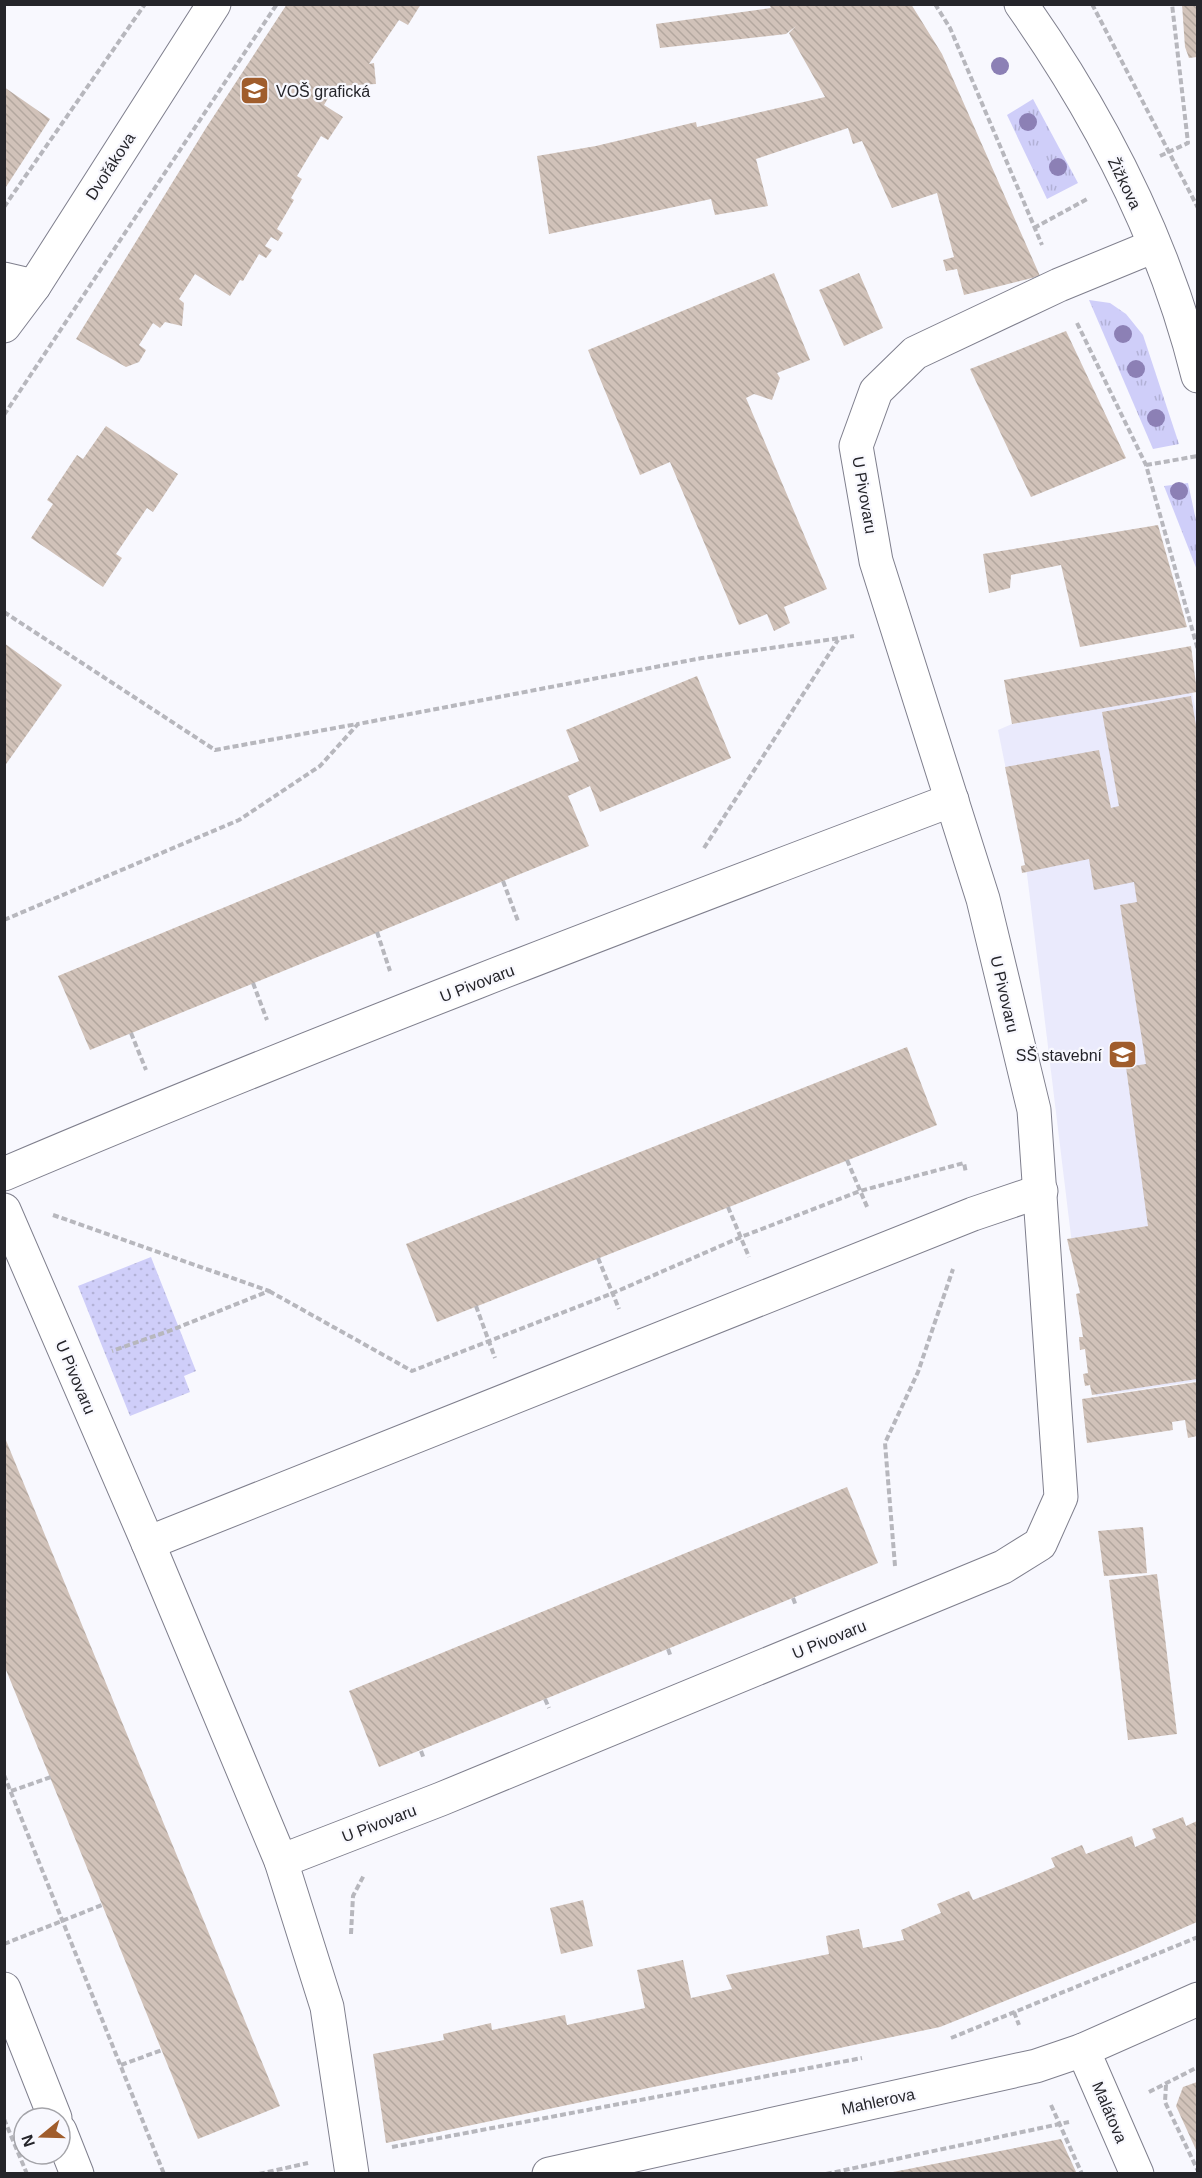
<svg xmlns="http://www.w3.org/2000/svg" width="1202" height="2178" font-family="Arial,sans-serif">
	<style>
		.built { fill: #eaeafc }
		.grass { fill: url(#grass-tufts) }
		.park { fill: url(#park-dots) }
		.building { fill: url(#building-back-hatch) }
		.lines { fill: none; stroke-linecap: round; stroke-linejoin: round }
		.street-casing { stroke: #7f7f8d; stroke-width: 35 }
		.secondary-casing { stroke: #7f7f8d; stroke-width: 35 }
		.path { stroke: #b7b7bd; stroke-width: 4; stroke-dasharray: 6 3; stroke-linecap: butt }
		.street { stroke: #fff; stroke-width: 33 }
		.secondary { stroke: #fff; stroke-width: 33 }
		.tree { fill: #8c80b5 }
		.labels { text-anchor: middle; stroke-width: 4.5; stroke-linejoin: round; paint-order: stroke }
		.poi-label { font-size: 16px; fill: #25252a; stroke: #f8f8fe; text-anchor: start }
		.street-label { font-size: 16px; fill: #25252a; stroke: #f8f8fe }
	</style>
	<defs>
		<pattern id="grass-tufts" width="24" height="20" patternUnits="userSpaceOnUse" patternTransform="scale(1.5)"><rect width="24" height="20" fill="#cfcef9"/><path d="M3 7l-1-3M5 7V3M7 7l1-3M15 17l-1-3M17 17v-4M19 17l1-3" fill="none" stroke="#b2b1d6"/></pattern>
		<pattern id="park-dots" width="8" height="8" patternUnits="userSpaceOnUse" patternTransform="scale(1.5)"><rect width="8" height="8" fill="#cfcef9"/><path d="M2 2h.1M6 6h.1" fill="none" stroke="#b2b1d6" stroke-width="1.8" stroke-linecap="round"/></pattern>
		<pattern id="building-back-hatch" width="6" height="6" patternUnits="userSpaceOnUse" patternTransform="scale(1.5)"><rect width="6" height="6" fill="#d1c2b9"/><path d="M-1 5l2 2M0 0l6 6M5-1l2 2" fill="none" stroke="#b3a79f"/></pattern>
	</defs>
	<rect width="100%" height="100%" fill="#f8f8fe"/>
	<polygon class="built" points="1192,692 1198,721 1197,1381 1096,1396 1071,1236 1027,874 998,730 1012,724"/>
	<g class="grass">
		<polygon points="1033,99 1078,183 1047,199 1007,115"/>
		<polygon points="1089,300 1110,303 1126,314 1143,335 1179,444 1153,449"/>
		<polygon points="1188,483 1197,525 1197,570 1164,486"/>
	</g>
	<polygon class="park" points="151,1257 196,1371 184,1376 190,1392 130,1416 78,1286"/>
	<g class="building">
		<polygon points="287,4 421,4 408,25 399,20 369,64 374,63 376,84 335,86 324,105 343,117 328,140 321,136 297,176 302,179 291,198 294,200 277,229 283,233 278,241 271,237 265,246 272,250 266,258 259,254 243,281 240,280 230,296 195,274 179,299 184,303 182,326 165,322 160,328 153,323 139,345 146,350 139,362 126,367 76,339 206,128"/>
		<polygon points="769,4 911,4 942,54 1040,276 964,295 957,269 946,271 943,260 954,257 937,193 892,208 862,141 853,144 848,128 756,159 768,206 715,215 711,199 549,234 537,156 596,146 696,122 697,127 825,97 789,33 796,26 786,34 660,48 656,24 771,8"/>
		<polygon points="1182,4 1197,4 1197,57 1189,58 1185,47"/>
		<polygon points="4,87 50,119 4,190"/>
		<polygon points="774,273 810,360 777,373 780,378 772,400 754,394 746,398 827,589 784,607 790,623 774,631 767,614 739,625 670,462 640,475 588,350"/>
		<polygon points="859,273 883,328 844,346 819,290"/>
		<polygon points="1066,331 1126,458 1031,497 970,369"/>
		<polygon points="106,426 178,474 153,512 147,508 116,554 122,558 103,587 31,538 53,504 47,500 77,455 83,459"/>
		<polygon points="1158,525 1187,627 1080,647 1061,565 1011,575 1010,588 989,593 983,554"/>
		<polygon points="4,643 62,685 4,767"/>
		<polygon points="1191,646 1197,692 1012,724 1004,680"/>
		<polygon points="697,676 731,758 600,812 590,786 568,796 589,846 90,1050 58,976 579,761 566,730"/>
		<polygon points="1191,696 1197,731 1197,1379 1092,1395 1090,1385 1085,1386 1083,1374 1088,1373 1085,1349 1080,1350 1079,1337 1083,1337 1076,1294 1080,1293 1067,1239 1148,1226 1126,1067 1146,1064 1120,905 1137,902 1134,882 1094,890 1089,859 1022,873 1021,866 1025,865 1005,767 1099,750 1111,808 1119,806 1102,712"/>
		<polygon points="907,1047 937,1125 437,1322 406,1244"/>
		<polygon points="1197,1382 1197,1436 1188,1438 1185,1420 1172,1422 1173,1430 1087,1443 1082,1399"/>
		<polygon points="5,1438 280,2106 198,2139 4,1665"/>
		<polygon points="847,1487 878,1563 379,1767 349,1691"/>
		<polygon points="1143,1527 1147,1573 1104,1576 1098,1531"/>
		<polygon points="1157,1574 1177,1734 1128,1740 1109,1580"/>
		<polygon points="1183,1817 1186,1826 1197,1821 1197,1922 1135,1949 940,2027 386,2143 373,2054 444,2040 443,2034 491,2023 492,2030 565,2015 567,2025 645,2008 637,1970 683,1960 691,1998 732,1989 726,1975 829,1954 826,1936 859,1929 863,1948 904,1940 901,1930 941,1913 937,1904 969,1891 973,1900 1014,1884 1055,1867 1051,1858 1082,1845 1086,1854 1132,1836 1135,1847 1156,1838 1152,1829"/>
		<polygon points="583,1900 593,1946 561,1954 550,1908"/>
		<polygon points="1197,2082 1197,2152 1176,2106 1183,2087"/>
		<polygon points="1061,2139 1077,2174 893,2174 893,2172"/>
	</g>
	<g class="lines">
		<defs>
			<g id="street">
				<polyline points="4,279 34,286"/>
				<path d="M4,1174C317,1041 635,920 952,800"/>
				<polyline points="4,1210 148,1543 281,1861 327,2007 352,2174"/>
				<polyline points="148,1543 973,1214 1041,1191"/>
				<polyline points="281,1861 441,1799 1003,1567 1040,1544 1061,1497 1034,1110 983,899 876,561 856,446 876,391 915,353 1059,285 1154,246"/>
				<polyline points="1083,2050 1137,2174"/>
				<polyline points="549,2174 1036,2066 1083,2050 1198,1999"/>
			</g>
			<g id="secondary">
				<path d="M1021,4C1100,116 1165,243 1198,376"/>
				<polyline points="4,326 34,286 214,4"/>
				<polyline points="4,1989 55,2118"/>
				<polyline points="60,2131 77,2174"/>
			</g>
		</defs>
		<use href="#street" class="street-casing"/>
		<use href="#secondary" class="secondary-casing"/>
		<g class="path">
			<polyline points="935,4 950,28 1042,245"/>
			<polyline points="1092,4 1198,208"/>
			<polyline points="1160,156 1188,143 1172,4"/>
			<polyline points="4,207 145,4"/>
			<polyline points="1034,228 1089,198"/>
			<polyline points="1077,323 1146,465 1198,650"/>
			<polyline points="4,415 277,4"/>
			<polyline points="1146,465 1198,456"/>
			<polyline points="4,612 215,750 357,724"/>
			<polyline points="704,848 838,640"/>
			<polyline points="503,881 518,921"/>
			<polyline points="4,920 239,820 320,766 358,724 702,658 854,636"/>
			<polyline points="377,932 390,971"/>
			<polyline points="253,983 267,1020"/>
			<polyline points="131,1033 146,1070"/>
			<polyline points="847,1160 868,1209"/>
			<polyline points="728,1207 749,1257"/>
			<polyline points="53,1215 269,1291 169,1331 112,1351"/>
			<polyline points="598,1258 619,1309"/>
			<polyline points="269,1291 412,1371 613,1293 741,1237 860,1191 964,1163 966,1173"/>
			<polyline points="476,1306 495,1358"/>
			<polyline points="895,1566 885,1443 918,1372 953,1269"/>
			<polyline points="793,1598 796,1606"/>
			<polyline points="668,1649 671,1657"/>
			<polyline points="545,1699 549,1708"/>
			<polyline points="421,1751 424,1759"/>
			<polyline points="4,1775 164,2174"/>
			<polyline points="11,1791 51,1777"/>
			<polyline points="351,1934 353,1896 364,1875"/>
			<polyline points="4,1944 102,1905"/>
			<polyline points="1014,2012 1019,2025"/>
			<polyline points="951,2038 1198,1937"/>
			<polyline points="121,2065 162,2050"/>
			<polyline points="1166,2085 1165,2102 1198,2171"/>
			<polyline points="1149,2092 1198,2067"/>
			<polyline points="1051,2105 1082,2174"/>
			<polyline points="4,2119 27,2174"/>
			<polyline points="392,2147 862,2058"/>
			<polyline points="259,2174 308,2163"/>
			<polyline points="826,2174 1069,2122"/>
		</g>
		<use href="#street" class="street"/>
		<use href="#secondary" class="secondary"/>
	</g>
	<g class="tree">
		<circle cx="1000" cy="66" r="9"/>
		<circle cx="1028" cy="122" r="9"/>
		<circle cx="1058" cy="167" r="9"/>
		<circle cx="1123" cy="334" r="9"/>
		<circle cx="1136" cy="369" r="9"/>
		<circle cx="1156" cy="418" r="9"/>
		<circle cx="1179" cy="491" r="9"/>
	</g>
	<defs>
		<symbol id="university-square" viewBox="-11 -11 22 22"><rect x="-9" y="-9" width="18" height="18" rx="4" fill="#a05d2c" stroke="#f8f8fe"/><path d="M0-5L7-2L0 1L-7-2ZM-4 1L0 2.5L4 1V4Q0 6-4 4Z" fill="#fff"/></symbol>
	</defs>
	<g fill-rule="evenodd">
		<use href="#university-square" x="238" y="74" width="33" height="33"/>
		<use href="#university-square" x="1106" y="1038" width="33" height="33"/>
	</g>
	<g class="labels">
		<g class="poi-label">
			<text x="276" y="97">VOŠ grafická</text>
			<text x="1102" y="1061" text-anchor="end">SŠ stavební</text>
		</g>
		<g class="street-label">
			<text transform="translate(110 166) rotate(-57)" y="6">Dvořákova</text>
			<text transform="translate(1125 183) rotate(64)" y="6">Žižkova</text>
			<text transform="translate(865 495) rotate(80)" y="6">U Pivovaru</text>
			<text transform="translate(477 983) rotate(-21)" y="6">U Pivovaru</text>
			<text transform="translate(1005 994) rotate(77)" y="6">U Pivovaru</text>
			<text transform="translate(76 1377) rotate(67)" y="6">U Pivovaru</text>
			<text transform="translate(829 1639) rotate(-22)" y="6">U Pivovaru</text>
			<text transform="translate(379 1823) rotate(-21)" y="6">U Pivovaru</text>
			<text transform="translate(878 2101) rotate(-12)" y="6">Mahlerova</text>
			<text transform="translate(1110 2112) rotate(67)" y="6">Malátova</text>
		</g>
	</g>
	<rect width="1202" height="2178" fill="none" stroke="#25252a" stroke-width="12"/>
	<g transform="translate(42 2136) rotate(251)"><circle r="28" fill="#f8f8fe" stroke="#a4a4a9" stroke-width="1.5"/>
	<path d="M0-4.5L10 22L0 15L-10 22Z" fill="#a05d2c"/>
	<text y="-9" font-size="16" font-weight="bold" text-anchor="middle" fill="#25252a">N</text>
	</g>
</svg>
